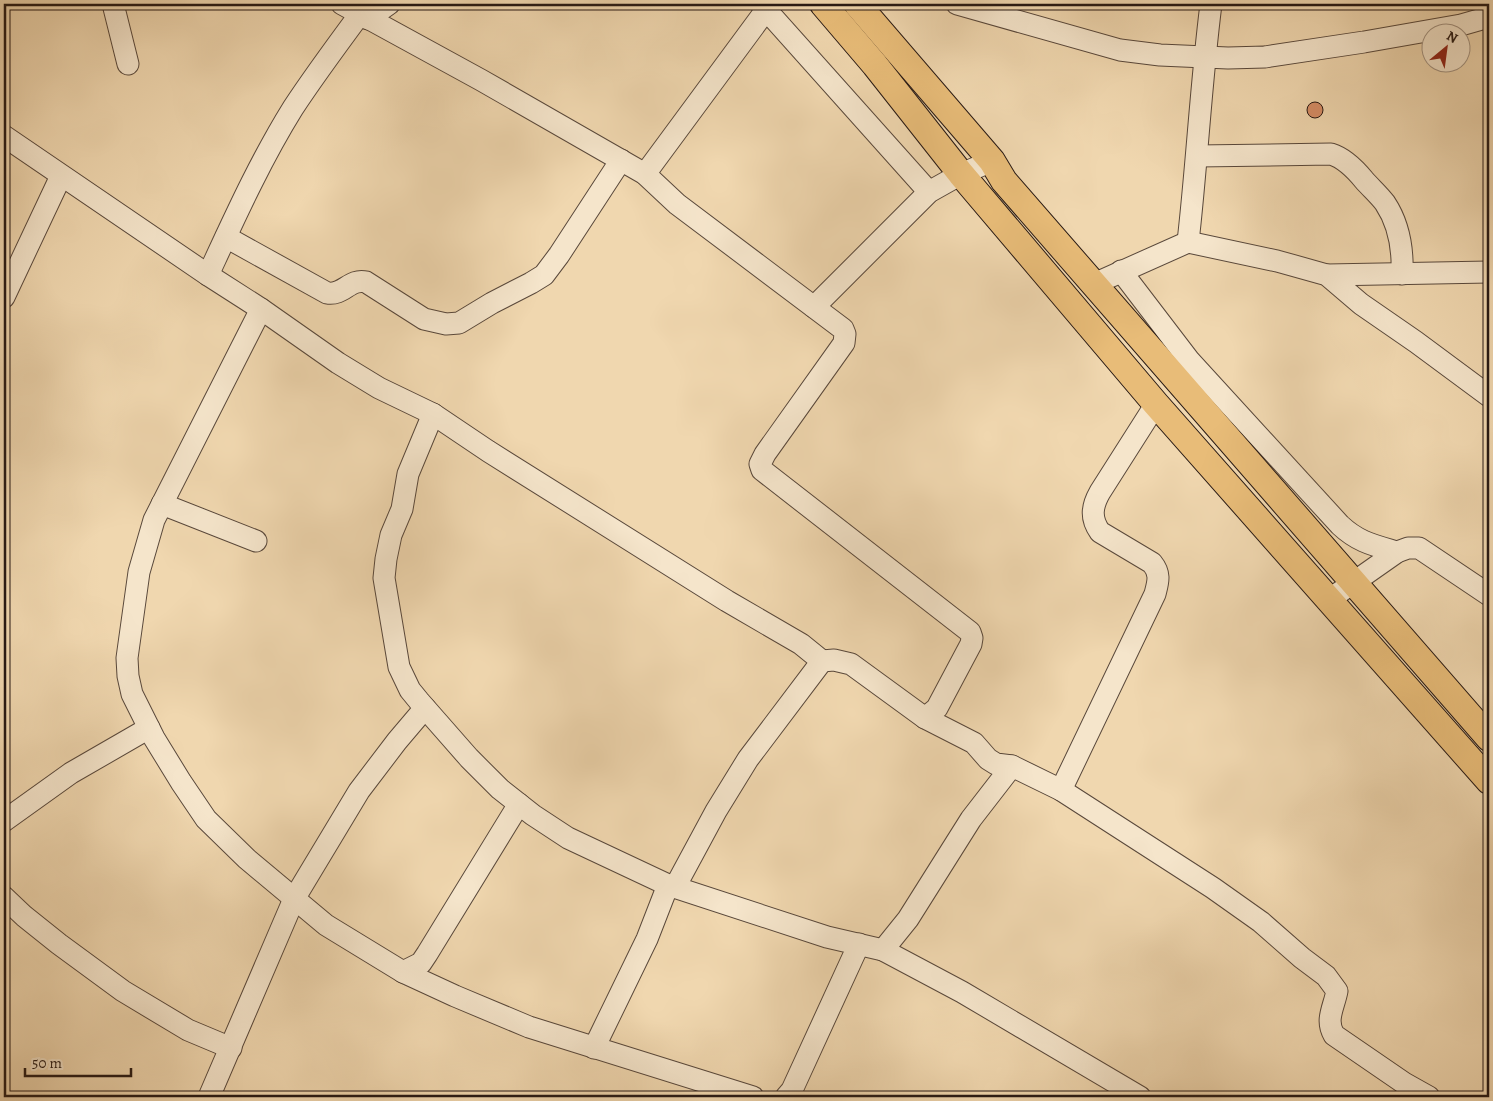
<svg xmlns="http://www.w3.org/2000/svg" width="1493" height="1101" font-family="Alegreya,serif">
	<style>
		.building { fill: #d68e67; stroke: #271914 }
		.lines { fill: none; stroke-linecap: round; stroke-linejoin: round }
		.minor-casing { stroke: #59483b; stroke-width: 23 }
		.major-casing { stroke: #271914; stroke-width: 28 }
		.minor { stroke: #f5e5cb; stroke-width: 21 }
		.major { stroke: #e8bc78; stroke-width: 26 }
	</style>
	<rect width="100%" height="100%" fill="#f0d7af"/>
	<filter id="stains"><feTurbulence type="fractalNoise" baseFrequency=".004" numOctaves="4"/><feColorMatrix values="0 0 0 0 .2 0 0 0 0 .09 0 0 0 0 .02 0 0 0 .5 -.17"/></filter>
	<radialGradient id="worn" r=".72"><stop offset=".6" stop-color="#630" stop-opacity="0"/><stop offset="1" stop-color="#630" stop-opacity=".3"/></radialGradient>
	<circle class="building" cx="1315" cy="110" r="8"/>
	<g class="lines">
		<defs>
			<g id="minor">
				<polyline points="113,4 128,64"/>
				<polyline points="342,4 481,80 645,174 677,204 843,329 845,334 844,343 765,454 760,464 762,470 970,632 972,638 971,644 937,708 925,718"/>
				<polyline points="761,4 929,192"/>
				<polyline points="957,4 1120,50 1160,55 1228,58 1265,57 1364,42 1461,25 1489,17"/>
				<polyline points="368,19 389,4"/>
				<path d="M4,136L208,275L261,309L338,363L379,388L433,414L488,451L727,601L801,644L822,661L834,660L851,664L925,718L974,743L988,759L996,764L1012,766L1061,790L1213,888L1261,922L1302,958L1326,976L1337,991C1334,1007 1325,1020 1334,1035L1404,1083L1429,1097"/>
				<path d="M1197,156L1331,154C1344,158 1355,169 1364,180C1371,188 1379,195 1385,203C1399,224 1403,250 1402,274"/>
				<polyline points="645,174 766,10"/>
				<path d="M226,237L327,293C343,296 350,278 366,282L424,319L446,324L459,323L492,303L531,283L544,275L559,255L621,160"/>
				<path d="M1188,242C1197,163 1201,83 1211,4"/>
				<path d="M1121,271L1189,360L1340,525C1358,542 1373,545 1397,552"/>
				<path d="M208,275C234,219 260,161 293,108C314,76 337,45 360,14"/>
				<polyline points="1327,275 1489,272"/>
				<polyline points="1094,284 1188,242 1277,261 1327,275 1361,304 1416,342 1489,396"/>
				<polyline points="4,297 61,176"/>
				<polyline points="814,307 929,192 961,174 992,161"/>
				<polyline points="261,309 154,520 139,572 127,658 128,676 132,694 154,738 181,782 206,819 247,859 326,925 403,972 455,996 529,1027 753,1097"/>
				<polyline points="433,414 408,474 402,509 391,535 386,559 384,578 399,667 410,690 419,701 469,758 500,789 533,815 568,838 668,885 827,937 883,950 908,919 971,819 1012,766"/>
				<polyline points="162,504 256,541"/>
				<polyline points="1330,599 1397,552 1408,548 1419,548 1489,595"/>
				<path d="M1061,790L1155,594C1158,582 1161,574 1152,563L1100,532C1090,518 1092,506 1100,492L1156,404"/>
				<polyline points="4,821 71,773 149,728"/>
				<polyline points="675,887 716,811 748,759 822,661"/>
				<polyline points="4,897 24,916 59,944 123,991 188,1030 231,1048"/>
				<polyline points="883,950 962,992 1140,1097"/>
				<polyline points="403,972 421,963 427,954 519,804"/>
				<polyline points="594,1048 647,939 668,885"/>
				<polyline points="209,1097 294,899 359,791 397,741 425,708"/>
				<polyline points="786,1097 792,1090 859,944"/>
			</g>
			<g id="major">
				<polyline points="823,4 875,65 961,174 1156,404 1489,781"/>
				<polyline points="857,4 992,161 1004,181 1489,738"/>
			</g>
		</defs>
		<use href="#minor" class="minor-casing"/>
		<use href="#major" class="major-casing"/>
		<use href="#minor" class="minor"/>
		<use href="#major" class="major"/>
	</g>
	<rect width="1493" height="1101" fill="none" stroke="#f0d7af" stroke-width="20"/>
	<rect x="5" y="5" width="1483" height="1091" fill="none" stroke="#271914" stroke-width="2.5"/>
	<rect x="10" y="10" width="1473" height="1081" fill="none" stroke="#271914"/>
	<g transform="translate(1446 48) rotate(29)"><circle r="24" fill="#f5e5cb" stroke="#a39382"/>
	<path d="M0-4L9 19L0 12L-9 19Z" fill="#8f2418"/>
	<text y="-8" font-size="14" font-weight="bold" text-anchor="middle" fill="#271914">N</text>
	</g>
	<path d="M25 1068v8h106v-8" fill="none" stroke="#271914" stroke-width="2.5"/>
	<text x="32" y="1068" font-size="15" fill="#271914" stroke="#f5e5cb" stroke-width="4" paint-order="stroke">50 m</text>
	<rect width="100%" height="100%" filter="url(#stains)"/>
	<rect width="100%" height="100%" fill="url(#worn)"/>
</svg>
